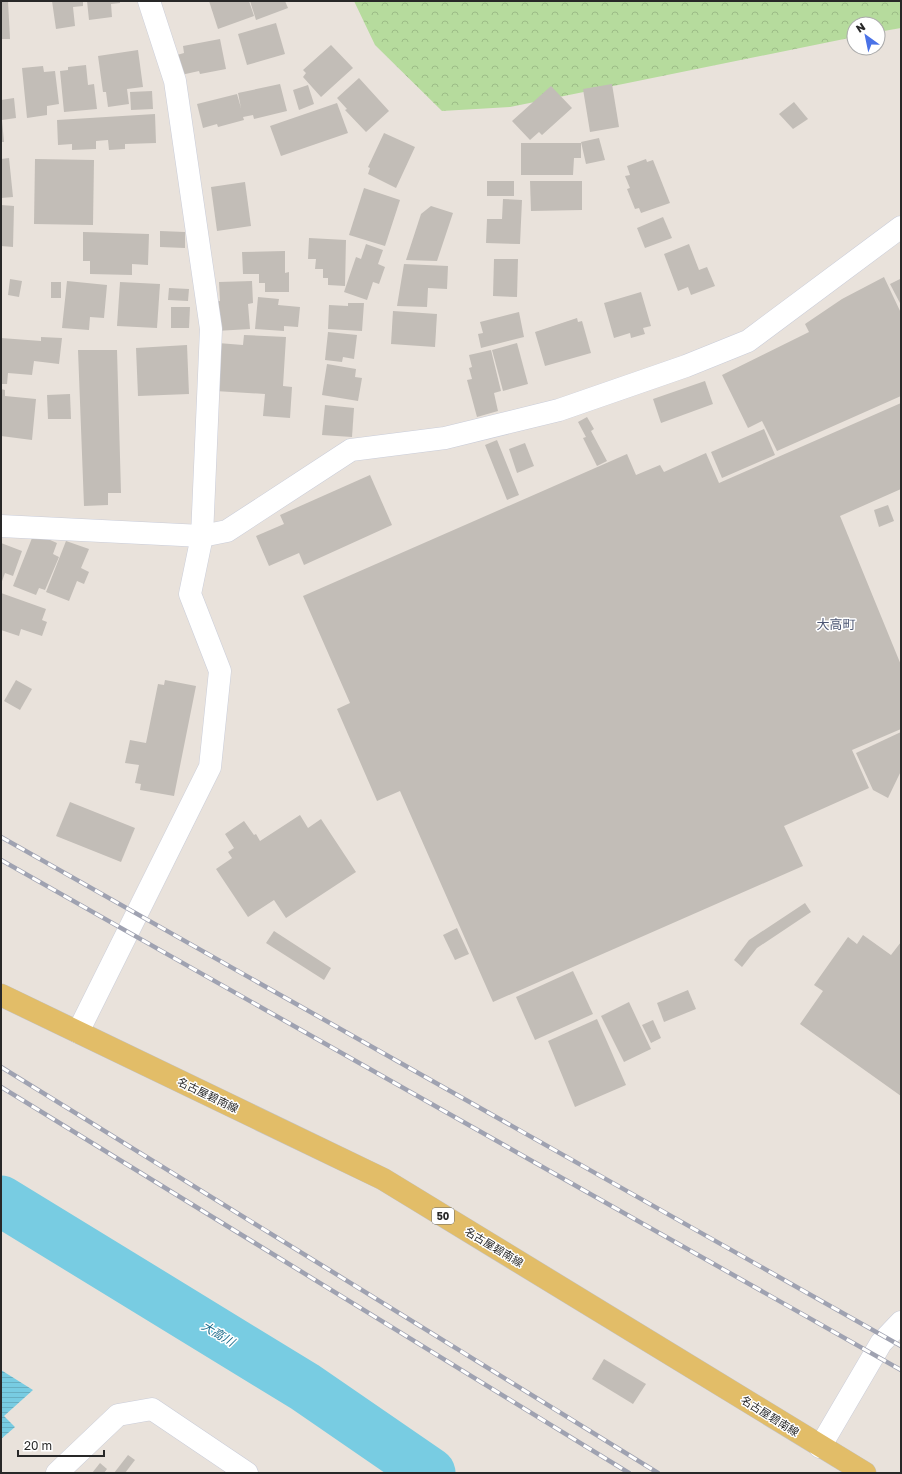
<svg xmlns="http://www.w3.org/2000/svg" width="902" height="1474" font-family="'Golos Text','Noto Sans JP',sans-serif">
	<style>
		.forest { fill: url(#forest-crowns) }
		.water { fill: url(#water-rules) }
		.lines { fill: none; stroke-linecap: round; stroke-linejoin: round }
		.river { stroke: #78cce2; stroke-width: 51 }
		.building { fill: #c2bdb7 }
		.minor-casing { stroke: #cacdd9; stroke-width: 23 }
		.major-casing { stroke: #c3c3c3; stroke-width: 23 }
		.minor { stroke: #fff; stroke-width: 22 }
		.major { stroke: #e2bd68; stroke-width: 22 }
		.rail-casing { stroke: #9fa2b1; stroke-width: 4.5 }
		.rail { stroke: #fff; stroke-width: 3; stroke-dasharray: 9; stroke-linecap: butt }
		.labels { text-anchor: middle; stroke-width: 3; stroke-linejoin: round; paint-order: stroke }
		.shield { fill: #fff; stroke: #686868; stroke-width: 1 }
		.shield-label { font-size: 10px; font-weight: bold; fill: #282828 }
		.street-label { font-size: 11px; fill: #282828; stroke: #fff }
		.water-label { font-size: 12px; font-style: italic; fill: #1a6b8a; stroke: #fff }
		.quarter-label { font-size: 13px; fill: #4d5774; stroke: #fff }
	</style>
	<defs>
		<pattern id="forest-crowns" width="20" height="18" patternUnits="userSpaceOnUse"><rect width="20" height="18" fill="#b6db9d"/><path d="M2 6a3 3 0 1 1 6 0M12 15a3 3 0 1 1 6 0" fill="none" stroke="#9cbc87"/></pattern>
		<pattern id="water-rules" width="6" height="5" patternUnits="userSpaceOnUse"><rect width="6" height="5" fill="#78cce2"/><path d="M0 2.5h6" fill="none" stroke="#68afc2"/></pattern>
	</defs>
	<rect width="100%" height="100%" fill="#e9e2db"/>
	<polygon class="forest" points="354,1 901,1 901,28 878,32 878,24 854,24 854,37 510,107 442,111 375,45"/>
	<polygon class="water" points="1,1370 33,1390 4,1416 15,1427 1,1439"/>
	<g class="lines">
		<polyline class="river" points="1,1201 305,1387 430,1473"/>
	</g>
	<g class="building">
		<polygon points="1,1 8,1 10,39 1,39"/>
		<polygon points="52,1 83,1 83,6 73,7 75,26 56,29"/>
		<polygon points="87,1 120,1 120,3 111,4 112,17 89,20"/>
		<polygon points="209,1 249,1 254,16 218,29"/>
		<polygon points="250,1 285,1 288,8 256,20"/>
		<polygon points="276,23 285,54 247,65 238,34"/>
		<polygon points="220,39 226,69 200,74 199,71 181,75 177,55 184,53 183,46"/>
		<polygon points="331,45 353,68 321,97 303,77 306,73 303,70"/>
		<polygon points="138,50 143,87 127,89 129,104 108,107 106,92 103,92 98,56"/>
		<polygon points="86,65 88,85 94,84 97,109 64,112 60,71 68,70 68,67"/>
		<polygon points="43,66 44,72 55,71 59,104 47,106 47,115 27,118 22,68"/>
		<polygon points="359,78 389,111 366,132 345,110 347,109 337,98"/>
		<polygon points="280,84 287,111 254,119 253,115 243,117 244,120 218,127 217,124 203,128 197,104 237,94 241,108 238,93"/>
		<polygon points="612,84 619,127 590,132 583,89"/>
		<polygon points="308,85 314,104 299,110 293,90"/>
		<polygon points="551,86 572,108 542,135 539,132 530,140 512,121"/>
		<polygon points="152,91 153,109 131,110 130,92"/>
		<polygon points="14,98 16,118 2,120 4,142 1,142 1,100"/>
		<polygon points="794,102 808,119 793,129 779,114"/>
		<polygon points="337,103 348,133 281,156 270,126"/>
		<polygon points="155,114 156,143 125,144 125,149 109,150 108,140 96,141 96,149 72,150 72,144 58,145 57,120"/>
		<polygon points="384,133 415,147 396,188 368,174 370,168 368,167"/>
		<polygon points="599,138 605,160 586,164 581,142"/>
		<polygon points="521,143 581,143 581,158 574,158 573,175 521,175"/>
		<polygon points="9,158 13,197 1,198 1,159"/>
		<polygon points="35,159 94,160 93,225 34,224"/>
		<polygon points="646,159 647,162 653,160 670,203 641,213 639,208 635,209 627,189 630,188 625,176 630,175 627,166"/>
		<rect x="487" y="181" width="27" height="15"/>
		<polygon points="530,181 582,181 582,210 531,211"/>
		<polygon points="245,182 251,226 217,231 211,187"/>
		<polygon points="364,188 400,200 385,246 349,235"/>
		<polygon points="503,199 522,200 520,244 486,243 487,219 502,219"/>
		<polygon points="1,205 14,206 13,247 1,246"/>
		<polygon points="431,206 453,213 437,261 406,260 421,214"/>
		<polygon points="663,217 672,238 645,248 637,228"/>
		<polygon points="160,231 185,232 185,248 160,247"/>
		<polygon points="83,232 149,234 148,265 132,264 132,275 90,274 90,261 83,261"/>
		<polygon points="309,238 346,240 345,286 328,285 328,278 323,278 323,269 315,269 316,259 308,259"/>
		<polygon points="366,244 383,250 378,264 385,267 379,284 373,282 367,300 344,292 356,257 361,259"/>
		<polygon points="689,244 699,270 707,267 715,286 691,295 688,287 678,291 664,254"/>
		<polygon points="285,251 285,273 289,272 289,292 265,292 265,283 259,283 259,274 243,274 242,252"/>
		<polygon points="494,259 518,259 517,297 493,296"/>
		<polygon points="404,264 448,266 447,289 428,288 427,307 397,306"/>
		<polygon points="884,277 901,313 901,396 777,451 762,421 748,428 722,375 809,332 805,324 842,299"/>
		<polygon points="10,279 22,281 19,297 8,295"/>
		<polygon points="900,279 901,282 901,305 890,284"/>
		<polygon points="67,281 107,285 104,318 90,317 89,330 62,328"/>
		<polygon points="252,281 253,303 248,304 250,329 216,331 215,302 220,301 219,282"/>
		<rect x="51" y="282" width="10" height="16"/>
		<polygon points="120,282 160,284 157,328 117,326"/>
		<polygon points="169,288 189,289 188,301 168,300"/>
		<polygon points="641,292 651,326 643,328 645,334 631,338 630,333 614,338 604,303"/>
		<polygon points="258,297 279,299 278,305 300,307 298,327 284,326 284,331 255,329"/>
		<polygon points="348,303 364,303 362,331 328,329 329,305 348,306"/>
		<polygon points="171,307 190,307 189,328 171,328"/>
		<polygon points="393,311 437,314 435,347 391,344"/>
		<polygon points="519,312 524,337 481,348 478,334 483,333 480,322"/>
		<polygon points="577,318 578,322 582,321 591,353 545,366 535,332"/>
		<polygon points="328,332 357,335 354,359 343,357 342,362 325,360"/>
		<polygon points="244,335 286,337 283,386 292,387 290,418 263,416 265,394 215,391 218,343 243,345"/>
		<polygon points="41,337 62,338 59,364 34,361 32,375 8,373 7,384 1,384 1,338 41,341"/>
		<polygon points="517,343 528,384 503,391 492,350"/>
		<polygon points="187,345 189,394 138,396 136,348"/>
		<polygon points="78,350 117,350 121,493 108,493 108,505 84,506"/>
		<polygon points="491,350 501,391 494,393 498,411 477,417 467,380 472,379 469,368 472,367 469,355"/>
		<polygon points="327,364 356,369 355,377 362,378 358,401 322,395"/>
		<polygon points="705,381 713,404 661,423 653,399"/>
		<polygon points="1,389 5,390 5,396 36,399 32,440 1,436"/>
		<polygon points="70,394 71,419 48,419 47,395"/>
		<polygon points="901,403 901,489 840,516 901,665 901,729 852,750 869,788 784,826 803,866 493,1002 400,791 377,801 337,709 350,703 303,596 627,454 636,475 660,465 664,472 706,453 719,483"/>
		<polygon points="325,405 354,408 352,437 322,435"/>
		<polygon points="587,417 594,429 591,431 607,461 597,466 583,438 586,437 578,422"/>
		<polygon points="764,429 775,455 722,478 711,452"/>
		<polygon points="497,440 519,495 507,500 485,445"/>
		<polygon points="525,443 534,466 517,473 509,449"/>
		<polygon points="370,475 392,525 304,565 299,553 269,566 256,536 284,524 280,515"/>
		<polygon points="888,505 894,521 879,527 874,510"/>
		<polygon points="34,533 57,543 53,554 59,557 45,590 39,588 36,595 13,586"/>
		<polygon points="66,541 89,549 81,568 89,572 84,584 77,581 69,601 46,592"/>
		<polygon points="1,543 22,551 13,576 5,573 1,584"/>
		<polygon points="1,593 46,609 42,620 47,622 42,636 21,629 19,636 1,630"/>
		<polygon points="16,680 32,689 20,710 4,701"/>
		<polygon points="165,680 196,686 174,796 140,790 141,784 135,783 139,765 125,763 130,740 146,743 158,684 164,685"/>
		<polygon points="901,732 901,771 888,798 873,790 856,753"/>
		<polygon points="70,802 135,828 121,862 56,836"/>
		<polygon points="300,815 308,828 321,819 356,872 286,918 274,900 248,917 216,869 232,858 228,852 234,848 225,834 244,821 254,835 256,834 260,841"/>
		<polygon points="805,903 811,912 757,948 742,967 734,960 749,940"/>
		<polygon points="457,928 469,954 455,960 443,935"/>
		<polygon points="274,931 331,968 324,980 266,943"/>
		<polygon points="863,935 891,955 901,942 901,1096 800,1024 823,991 814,985 848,937 857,944"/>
		<polygon points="573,971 593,1014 535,1040 516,997"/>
		<polygon points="688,990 696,1009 664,1022 657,1003"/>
		<polygon points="629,1002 651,1049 624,1062 601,1016"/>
		<polygon points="597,1019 626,1085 575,1107 548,1041"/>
		<polygon points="653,1020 661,1038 651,1043 642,1025"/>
		<polygon points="604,1359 646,1384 633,1404 592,1379"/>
		<polygon points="128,1455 135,1460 125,1473 114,1473"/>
		<polygon points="100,1463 107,1469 104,1473 92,1473"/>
	</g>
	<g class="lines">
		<defs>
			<g id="minor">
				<polyline points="1,526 202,536 227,531 351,450 445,438 559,410 686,366 748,341 901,227"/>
				<polyline points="78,1032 210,767 220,671 190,594 202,536 211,329 175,81 149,1"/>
				<polyline points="820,1447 881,1343 901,1322"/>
				<polyline points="57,1473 118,1415 152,1409 247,1473"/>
			</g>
			<polyline id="major" points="1,995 383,1179 865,1473"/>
		</defs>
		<use href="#minor" class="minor-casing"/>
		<use href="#major" class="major-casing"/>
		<use href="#minor" class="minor"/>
		<use href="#major" class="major"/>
		<defs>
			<g id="rail">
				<polyline points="1,837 901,1346"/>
				<polyline points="1,860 901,1370"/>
				<polyline points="1,1067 658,1473"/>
				<polyline points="1,1087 629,1473"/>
			</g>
		</defs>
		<use href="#rail" class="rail-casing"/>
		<use href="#rail" class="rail"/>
	</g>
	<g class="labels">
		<rect class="shield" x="432" y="1208" width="22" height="16" rx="3"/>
		<g class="shield-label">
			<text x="443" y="1220">50</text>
		</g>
		<g class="street-label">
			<text transform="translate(208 1095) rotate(26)" y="4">名古屋碧南線</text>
			<text transform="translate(494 1247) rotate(31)" y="4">名古屋碧南線</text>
			<text transform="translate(770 1416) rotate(32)" y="4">名古屋碧南線</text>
		</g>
		<g class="water-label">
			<text transform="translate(218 1334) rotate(31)" y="4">大高川</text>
		</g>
		<g class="quarter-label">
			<text x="836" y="629">大高町</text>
		</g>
	</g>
	<rect width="902" height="1474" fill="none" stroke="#282828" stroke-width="4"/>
	<g transform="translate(866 36) rotate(327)"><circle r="19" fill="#ffffff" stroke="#a9a9a9"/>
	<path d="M0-3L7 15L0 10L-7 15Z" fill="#4a72e7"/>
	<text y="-6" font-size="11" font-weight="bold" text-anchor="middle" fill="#282828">N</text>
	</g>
	<path d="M18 1450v6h86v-6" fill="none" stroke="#282828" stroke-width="2"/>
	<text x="24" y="1450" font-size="12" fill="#282828" stroke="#ffffff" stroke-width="3" paint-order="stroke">20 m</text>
</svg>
